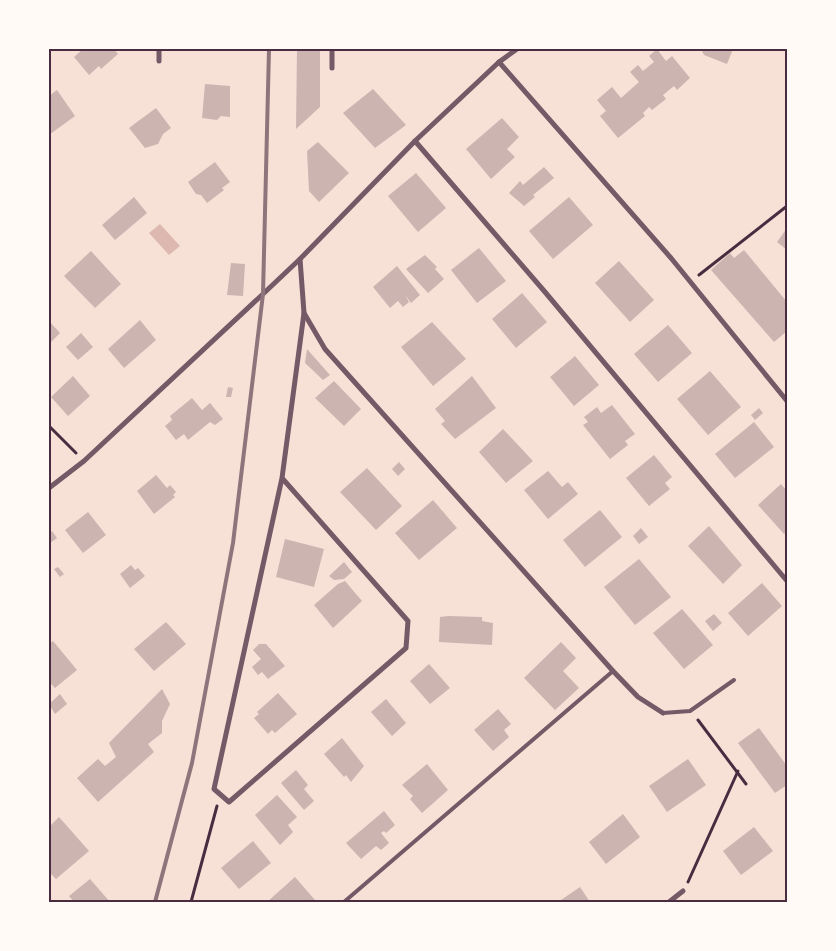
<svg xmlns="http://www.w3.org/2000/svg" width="836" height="951" font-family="Cabin,sans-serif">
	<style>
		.water { fill: #dcb8b0 }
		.building { fill: #ccb4b1 }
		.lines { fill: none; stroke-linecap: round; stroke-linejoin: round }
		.path { stroke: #4a2c40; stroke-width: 3 }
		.service { stroke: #755966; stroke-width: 4 }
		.minor { stroke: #755966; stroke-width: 5 }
		.rail { stroke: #8f747c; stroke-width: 4 }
		.neatline { fill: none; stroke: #4a2c40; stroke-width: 2 }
	</style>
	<rect width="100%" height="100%" fill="#f7e1d7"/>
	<polygon class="water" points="160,224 180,246 169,255 149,233"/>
	<g class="building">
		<polygon points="83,49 114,49 118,54 101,69 99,66 89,75 74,57"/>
		<rect x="208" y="49" width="24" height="2"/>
		<polygon points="297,49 320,49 320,107 296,129"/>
		<polygon points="657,49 666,61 672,56 690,78 677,90 674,86 663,95 666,99 652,110 649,107 643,113 645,116 618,138 600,116 606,111 597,100 612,87 621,98 639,82 630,72 638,65 643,71 654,62 649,56"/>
		<polygon points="701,49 733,49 727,64 704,55"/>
		<polygon points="205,84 230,86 230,117 221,116 217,120 202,118"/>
		<polygon points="373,89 406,125 375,148 343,113"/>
		<polygon points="57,90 75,116 49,135 49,96"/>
		<polygon points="156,108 171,128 163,134 158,144 145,148 129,128"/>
		<polygon points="502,118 519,137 507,149 515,157 491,179 466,149"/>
		<polygon points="318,142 349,173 319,202 309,191 307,151"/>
		<polygon points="215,162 230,182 222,188 224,190 207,203 201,195 196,194 188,182"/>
		<polygon points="544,167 554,178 533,195 535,197 524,206 509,193 520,181 523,185"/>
		<polygon points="416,173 446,208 418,232 388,196"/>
		<polygon points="134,197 147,213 115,240 102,225"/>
		<polygon points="569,197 593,225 553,259 529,231"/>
		<polygon points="787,228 787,250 777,242"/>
		<polygon points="479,248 506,281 477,303 451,270"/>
		<polygon points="744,250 787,302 787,331 774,342 711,270 730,253 734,258"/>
		<polygon points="91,251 121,284 95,308 64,276"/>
		<polygon points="425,255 437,267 435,269 444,279 428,293 406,269"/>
		<polygon points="619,261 654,300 630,322 595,283"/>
		<polygon points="231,263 245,264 243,296 227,295"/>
		<polygon points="397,266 420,295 411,303 405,295 409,302 403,307 398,301 390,308 373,287"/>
		<polygon points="522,293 547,322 516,348 492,319"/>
		<polygon points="140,320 156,340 124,368 108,349"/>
		<polygon points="49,321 60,333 49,344"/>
		<polygon points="432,322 466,359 433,386 401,347"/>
		<polygon points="668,325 692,353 658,382 634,354"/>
		<polygon points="81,333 93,347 78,360 66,347"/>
		<polygon points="307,349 330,375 323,380 305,363"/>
		<polygon points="575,356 599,385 574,406 550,377"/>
		<polygon points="710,371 741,407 708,435 677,399"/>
		<polygon points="73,376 90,396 68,416 51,397"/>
		<polygon points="472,376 496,408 455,439 441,424 445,421 435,409"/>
		<polygon points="334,381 361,409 344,426 315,398"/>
		<polygon points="228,387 233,388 231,397 226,397"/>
		<polygon points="192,398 202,410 210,403 223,419 215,425 210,422 188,440 184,434 176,440 165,426 172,420 170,416"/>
		<polygon points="612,405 635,434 625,441 628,445 610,459 583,425 588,422 584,417 597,407 601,413"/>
		<polygon points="759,408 763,413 755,420 751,415"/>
		<polygon points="754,422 774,447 735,478 715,454"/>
		<polygon points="503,429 533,461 506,483 479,452"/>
		<polygon points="654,455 672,477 665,483 670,489 649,506 626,478"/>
		<polygon points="399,462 405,469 398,476 392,469"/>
		<polygon points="367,468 402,506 376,530 340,492"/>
		<polygon points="548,471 562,487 568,482 578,494 548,519 524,490"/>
		<polygon points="156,475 167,488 170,485 176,492 173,495 175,497 154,514 137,491"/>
		<polygon points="781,484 787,491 787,531 784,534 758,505"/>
		<polygon points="433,500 457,528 419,560 395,533"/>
		<polygon points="600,510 622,537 585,567 563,540"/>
		<polygon points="88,512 106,535 83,553 65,530"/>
		<polygon points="709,526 742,565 723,584 688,546"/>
		<polygon points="641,528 648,537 639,544 633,536"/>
		<polygon points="52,531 57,538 49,544 49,534"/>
		<polygon points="285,539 324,549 314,587 276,577"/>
		<polygon points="639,559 671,597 635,625 604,587"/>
		<polygon points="344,562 352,572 344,579 334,580 329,576"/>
		<polygon points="131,565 135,570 138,568 145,576 130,588 120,574"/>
		<polygon points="58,567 64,574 60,577 54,569"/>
		<polygon points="345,581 362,601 333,628 314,605 338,584"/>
		<polygon points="762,583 782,606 748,636 728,613"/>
		<polygon points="682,609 713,645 684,669 653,633"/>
		<polygon points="714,614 722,623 713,631 705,621"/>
		<polygon points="448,616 482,617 482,621 493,623 492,645 439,642 440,617"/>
		<polygon points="166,622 186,644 154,671 134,649"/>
		<polygon points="53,641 77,670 55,688 49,682 49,644"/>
		<polygon points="561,642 576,658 563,671 579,688 555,710 524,678"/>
		<polygon points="259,644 266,644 285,666 268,679 262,672 258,675 252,667 261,659 253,650"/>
		<polygon points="429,664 450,688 430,704 410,681"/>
		<polygon points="162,689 170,704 162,721 162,733 148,744 154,752 98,802 77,778 98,759 105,766 116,757 109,743"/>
		<polygon points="278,693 297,714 275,733 272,730 268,734 254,718 259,714 257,712"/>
		<polygon points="60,694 67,704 55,714 49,704"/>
		<polygon points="386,699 406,723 392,736 371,712"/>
		<polygon points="498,709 511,724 504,730 509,737 493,751 474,730"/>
		<polygon points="759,728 787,766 787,785 775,793 738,743"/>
		<polygon points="342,738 364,766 351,782 346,775 344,777 324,754"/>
		<polygon points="688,759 706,785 667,812 649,786"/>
		<polygon points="427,764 448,790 422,813 410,799 413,796 402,785"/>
		<polygon points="296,770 308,785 304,789 314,801 304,810 281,783"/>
		<polygon points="277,795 297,817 288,825 293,832 280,845 255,815"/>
		<polygon points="384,811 395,825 386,833 384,831 381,833 389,843 381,850 376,846 361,859 346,843"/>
		<polygon points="623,814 640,837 606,864 589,842"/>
		<polygon points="59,817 89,851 56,879 49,872 49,827"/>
		<polygon points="754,827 773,851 741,875 723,851"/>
		<polygon points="253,841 271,863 239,889 221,868"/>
		<polygon points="295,877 315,900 312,902 267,902"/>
		<polygon points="90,879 110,902 74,902 69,896"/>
		<polygon points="580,887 590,902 558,902"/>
	</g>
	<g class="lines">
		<g class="path">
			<polyline points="699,275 787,206"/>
			<polyline points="49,426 76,453"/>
			<polyline points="698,720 746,784"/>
			<polyline points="688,882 738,771"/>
			<polyline points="191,902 217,806"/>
		</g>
		<g class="service">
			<polyline points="663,713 690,711 734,680"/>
			<polyline points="344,902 613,671"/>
		</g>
		<g class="minor">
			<polyline points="159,49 159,61"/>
			<polyline points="332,49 332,68"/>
			<polyline points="499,62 671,258 787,401"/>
			<polyline points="415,141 545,292 787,581"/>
			<polyline points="300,259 304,313 325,349 613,671 638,697 663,713"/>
			<polyline points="282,478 214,789 229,802 406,648 408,621 282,478 304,313"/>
			<polyline points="49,488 84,461 263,294 300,259 415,141 499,62 517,49"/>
			<polyline points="669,902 683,891"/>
		</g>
		<polyline class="rail" points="155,902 192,763 233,543 263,294 269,49"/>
	</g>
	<rect width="836" height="951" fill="none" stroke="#fffaf5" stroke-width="100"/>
	<rect x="50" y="50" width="736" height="851" class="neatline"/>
</svg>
